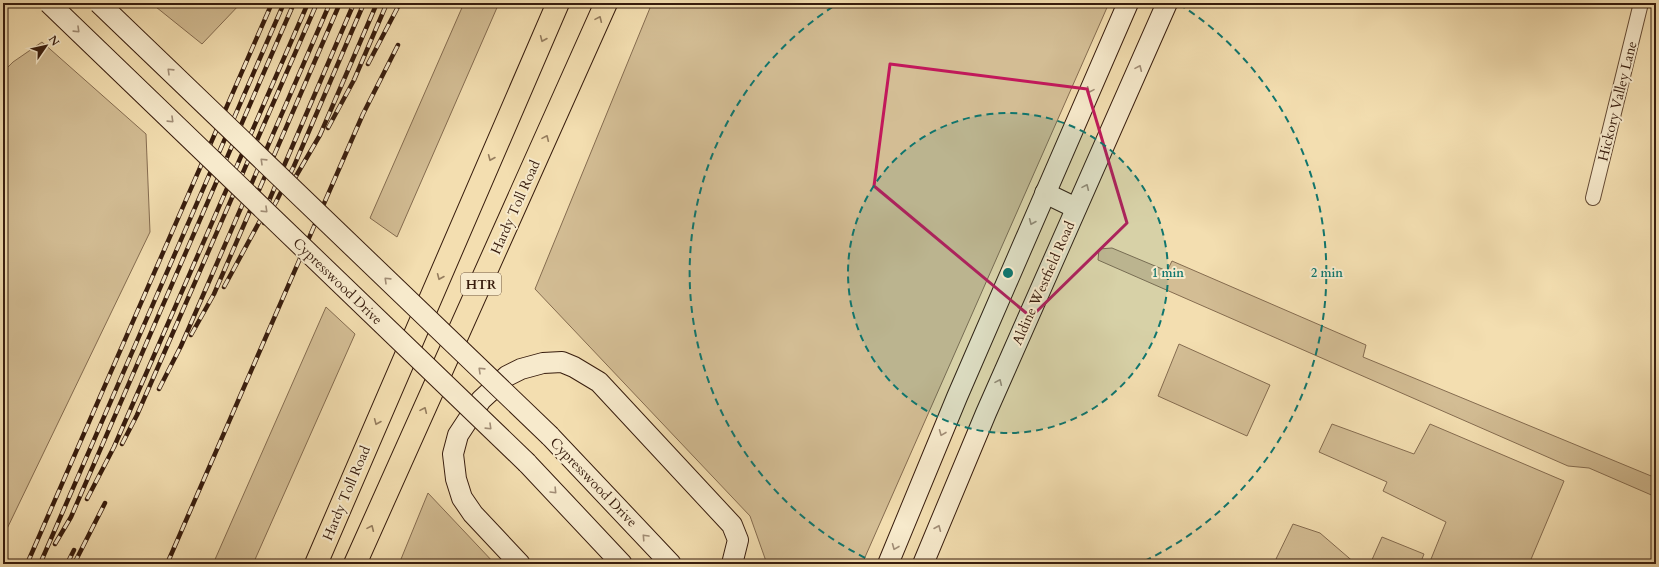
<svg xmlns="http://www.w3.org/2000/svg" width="1659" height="567" font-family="Cardo,serif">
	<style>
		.green { fill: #d3bd94; stroke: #856c50 }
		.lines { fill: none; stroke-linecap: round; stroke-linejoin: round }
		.street-casing { stroke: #664c36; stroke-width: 16 }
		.secondary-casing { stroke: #371c0d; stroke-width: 22 }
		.highway-casing { stroke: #371c0d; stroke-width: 24 }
		.street { stroke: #f7eacc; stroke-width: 14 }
		.secondary { stroke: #f7eacc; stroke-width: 20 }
		.highway { stroke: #f3deb0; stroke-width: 22 }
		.rail-casing { stroke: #371c0d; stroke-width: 4.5 }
		.rail { stroke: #f7eacc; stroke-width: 3; stroke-dasharray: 9; stroke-linecap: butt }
		.secondary-bridge-casing { stroke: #371c0d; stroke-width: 22; stroke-linecap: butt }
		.secondary-bridge { stroke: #f7eacc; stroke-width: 20 }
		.oneway { stroke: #957d5e }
		.oneway2 { stroke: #a18d76 }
		.marked { fill: none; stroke: #c2185b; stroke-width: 3; stroke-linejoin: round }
		.ring { fill: none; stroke: #0f766e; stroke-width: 2; stroke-dasharray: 7 5 }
		.labels { text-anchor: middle; stroke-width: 4; stroke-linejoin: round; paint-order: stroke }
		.shield { fill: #f7eacc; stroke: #715a46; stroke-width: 1 }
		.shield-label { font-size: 13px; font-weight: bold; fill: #371c0d }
		.street-label { font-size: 14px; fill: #371c0d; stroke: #f7eacc }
		.centre { fill: #0f766e; stroke: #f7eacc; stroke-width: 2 }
		.ring-label { font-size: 12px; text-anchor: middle; font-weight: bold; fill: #0f766e; stroke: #f7eacc; stroke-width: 4; stroke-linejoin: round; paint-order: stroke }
	</style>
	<rect width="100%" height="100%" fill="#f3deb0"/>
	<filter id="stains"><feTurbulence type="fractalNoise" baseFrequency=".005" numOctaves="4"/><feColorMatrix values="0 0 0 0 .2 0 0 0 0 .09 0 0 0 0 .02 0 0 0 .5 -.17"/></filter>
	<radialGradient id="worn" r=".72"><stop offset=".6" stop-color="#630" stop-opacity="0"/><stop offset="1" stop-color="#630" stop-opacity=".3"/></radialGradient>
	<g class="green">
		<polygon points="151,3 241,3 202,44"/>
		<polygon points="464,3 499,3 397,237 370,218"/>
		<polygon points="652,3 1109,3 862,564 767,564 750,516 535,289"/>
		<polygon points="42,42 146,134 150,232 3,537 3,72 13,62"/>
		<polygon points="1112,248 1167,271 1172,261 1366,345 1363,357 1656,478 1656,497 1589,468 1568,466 1098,260 1099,249"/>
		<polygon points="326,307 355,334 253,564 213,564"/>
		<polygon points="1179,344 1270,385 1247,436 1158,396"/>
		<polygon points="1332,424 1414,454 1430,424 1564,481 1529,564 1429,564 1446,522 1383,491 1387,482 1319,452"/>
		<polygon points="428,493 495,564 399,564"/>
		<polygon points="1293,524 1320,533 1356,564 1284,564 1276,559"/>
		<polygon points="1382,537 1424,554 1420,564 1375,564 1371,562"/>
	</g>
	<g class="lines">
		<defs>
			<polyline id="street" points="1593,198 1641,3"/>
			<g id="secondary">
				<polyline points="1045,193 1076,208"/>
				<polyline points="550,436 671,564"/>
				<polyline points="527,463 622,564"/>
				<polyline points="520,564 473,514 462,498 456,479 453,454 458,435 481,400 507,376 521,369 543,363 562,362 574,367 599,382 732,525 738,540 732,564"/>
				<polyline points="888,564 957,397 1128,3"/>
				<polyline points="923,564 986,413 1167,3"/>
			</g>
			<g id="highway">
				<polyline points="316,564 558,3"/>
				<polyline points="355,564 606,3"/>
			</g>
		</defs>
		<use href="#street" class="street-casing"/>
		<use href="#secondary" class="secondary-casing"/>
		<use href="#highway" class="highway-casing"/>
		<use href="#street" class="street"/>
		<use href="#secondary" class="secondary"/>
		<use href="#highway" class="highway"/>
		<defs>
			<g id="rail">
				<polyline points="368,64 400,3"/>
				<polyline points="328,128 354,80 387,3"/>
				<polyline points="292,183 320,135 377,3"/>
				<polyline points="264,223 276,202 294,166 364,3"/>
				<polyline points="224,287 262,217 354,3"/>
				<polyline points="191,335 214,294 340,3"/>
				<polyline points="159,389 181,346 330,3"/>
				<polyline points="122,444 137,415 317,3"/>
				<polyline points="87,499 114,447 308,3"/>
				<polyline points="55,544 71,517 294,3"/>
				<polyline points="27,564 272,3"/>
				<polyline points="40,564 284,3"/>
				<polyline points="67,564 74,550"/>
				<polyline points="74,564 105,503"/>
				<polyline points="167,564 363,114 398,45"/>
			</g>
		</defs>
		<use href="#rail" class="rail-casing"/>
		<use href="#rail" class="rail"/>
		<defs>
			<g id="secondary-bridge">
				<polyline points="49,3 527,463"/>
				<polyline points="99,3 550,436"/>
			</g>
		</defs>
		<use href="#secondary-bridge" class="secondary-bridge-casing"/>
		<use href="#secondary-bridge" class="secondary-bridge"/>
	</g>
	<defs><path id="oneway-chevron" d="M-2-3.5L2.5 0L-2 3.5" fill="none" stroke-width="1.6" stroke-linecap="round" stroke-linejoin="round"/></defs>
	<g class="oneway">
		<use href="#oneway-chevron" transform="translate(599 19) rotate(-66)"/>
		<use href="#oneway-chevron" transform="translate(543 39) rotate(113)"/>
		<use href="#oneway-chevron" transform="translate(546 138) rotate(-66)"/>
		<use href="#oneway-chevron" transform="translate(491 158) rotate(113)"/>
		<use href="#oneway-chevron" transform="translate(440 277) rotate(113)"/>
		<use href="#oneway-chevron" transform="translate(424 410) rotate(-66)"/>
		<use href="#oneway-chevron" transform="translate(377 422) rotate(113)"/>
		<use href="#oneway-chevron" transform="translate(371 528) rotate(-66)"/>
	</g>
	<g class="oneway2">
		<use href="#oneway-chevron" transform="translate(77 30) rotate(44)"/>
		<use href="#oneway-chevron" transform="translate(1139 68) rotate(-66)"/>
		<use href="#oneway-chevron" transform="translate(170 71) rotate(-136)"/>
		<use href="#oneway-chevron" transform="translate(1090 90) rotate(114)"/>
		<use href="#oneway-chevron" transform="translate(171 120) rotate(44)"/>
		<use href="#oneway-chevron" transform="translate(263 161) rotate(-136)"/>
		<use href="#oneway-chevron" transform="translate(1086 187) rotate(-66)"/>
		<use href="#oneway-chevron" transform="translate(265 210) rotate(44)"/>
		<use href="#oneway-chevron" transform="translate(1032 222) rotate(113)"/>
		<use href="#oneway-chevron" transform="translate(387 280) rotate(-136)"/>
		<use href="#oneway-chevron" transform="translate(481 370) rotate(-136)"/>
		<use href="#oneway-chevron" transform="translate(999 382) rotate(-66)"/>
		<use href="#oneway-chevron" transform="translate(489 427) rotate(44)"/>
		<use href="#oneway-chevron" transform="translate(942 433) rotate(112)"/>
		<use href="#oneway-chevron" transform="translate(554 491) rotate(46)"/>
		<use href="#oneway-chevron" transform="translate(938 528) rotate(-67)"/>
		<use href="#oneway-chevron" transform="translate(645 537) rotate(-133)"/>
		<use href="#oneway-chevron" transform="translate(895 547) rotate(112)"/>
	</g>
	<path class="marked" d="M890,64L1087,89L1127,223L1031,317L874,186Z"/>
	<circle cx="1008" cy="273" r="160" fill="#0f766e" fill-opacity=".12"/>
	<g class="ring">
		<circle cx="1008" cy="273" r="160"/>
		<path d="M876 563A319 319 0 0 1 837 4M1179 4A319 319 0 0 1 1140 563"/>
	</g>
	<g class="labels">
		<rect class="shield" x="461" y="273" width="40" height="22" rx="3"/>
		<g class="shield-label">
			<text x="481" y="289">HTR</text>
		</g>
		<g class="street-label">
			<text transform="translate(1617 101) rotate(-76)" y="5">Hickory Valley Lane</text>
			<text transform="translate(515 207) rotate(-66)" y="5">Hardy Toll Road</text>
			<text transform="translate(338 281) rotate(44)" y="5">Cypresswood Drive</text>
			<text transform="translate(1043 283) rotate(-66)" y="5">Aldine Westfield Road</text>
			<text transform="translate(594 482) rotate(46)" y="5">Cypresswood Drive</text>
			<text transform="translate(346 493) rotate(-67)" y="5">Hardy Toll Road</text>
		</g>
	</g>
	<circle cx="1008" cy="273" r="6" class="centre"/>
	<g class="ring-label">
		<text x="1168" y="277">1 min</text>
		<text x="1327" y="277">2 min</text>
	</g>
	<rect width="1659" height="567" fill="none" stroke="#f3deb0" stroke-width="16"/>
	<rect x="4" y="4" width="1651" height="559" fill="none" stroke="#371c0d" stroke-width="2"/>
	<rect x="8" y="8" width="1643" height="551" fill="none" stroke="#371c0d"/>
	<g transform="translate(46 46) rotate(56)" stroke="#f7eacc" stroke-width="3" paint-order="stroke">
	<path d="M0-3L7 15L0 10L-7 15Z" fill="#371c0d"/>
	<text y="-6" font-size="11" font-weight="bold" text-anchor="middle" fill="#371c0d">N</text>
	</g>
	<rect width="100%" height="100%" filter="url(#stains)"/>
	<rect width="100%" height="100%" fill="url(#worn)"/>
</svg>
